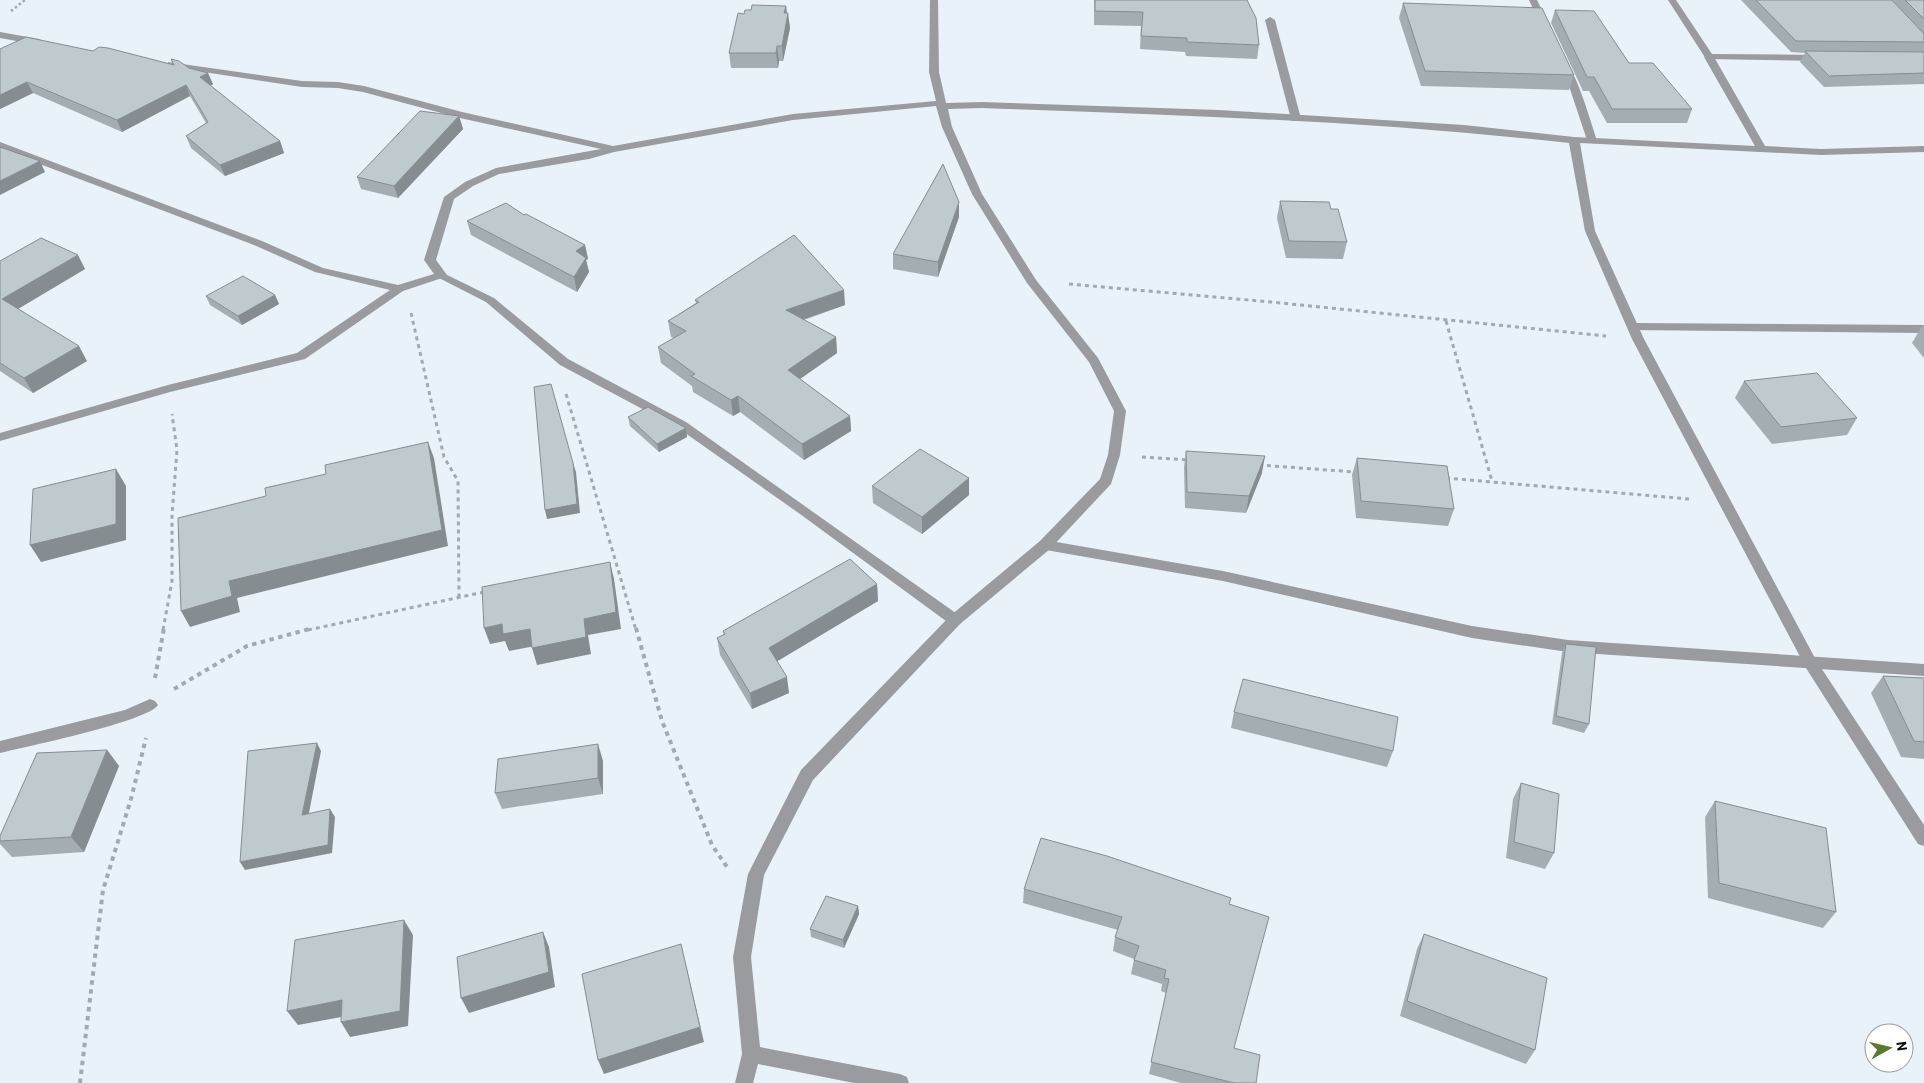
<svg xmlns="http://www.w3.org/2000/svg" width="1924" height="1083" font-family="Barlow,sans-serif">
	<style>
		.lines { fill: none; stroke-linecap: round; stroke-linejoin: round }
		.path-far2 { stroke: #a2a9af; stroke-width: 2.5; stroke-dasharray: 2.5 2.5; stroke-linecap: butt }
		.path-far1 { stroke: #a2a9af; stroke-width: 3; stroke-dasharray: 4 4; stroke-linecap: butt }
		.path { stroke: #a2a9af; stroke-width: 4; stroke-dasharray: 4.5 4.5; stroke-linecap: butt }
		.service { fill: #9a9b9f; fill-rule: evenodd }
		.minor { fill: #9a9b9f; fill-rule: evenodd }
		.wall { fill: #a4aeb2 }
		.shaded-wall { fill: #868d91 }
		.building { fill: #bfcacf; stroke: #868d91 }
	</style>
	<rect width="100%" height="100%" fill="#e9f1f9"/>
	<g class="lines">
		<polyline class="path-far2" points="11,11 25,0"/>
		<g class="path-far1">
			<polyline points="1069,284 1271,302 1606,336"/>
			<polyline points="411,313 444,457 458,481 459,597"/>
			<polyline points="1446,321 1492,481"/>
			<polyline points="566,394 636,630"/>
			<polyline points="1142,457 1188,460"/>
			<polyline points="1259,465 1355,472"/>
			<polyline points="1446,478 1689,499"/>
			<polyline points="163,630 172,581 172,515 177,450 172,414"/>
			<polyline points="308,630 484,592"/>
		</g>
		<g class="path">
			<polyline points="636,628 662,721 712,845 727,867"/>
			<polyline points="155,678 164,628"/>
			<polyline points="174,689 247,646 313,628"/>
			<polyline points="80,1083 103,890 131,799 146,738"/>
		</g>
		<g class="service">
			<polygon points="1529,0 1537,0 1549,24 1547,26 1541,26"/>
			<polygon points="1668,0 1676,0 1712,54 1821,55 1826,58 1821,61 1706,59"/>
			<polygon points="1270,17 1275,20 1301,119 1300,121 1292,121 1291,119 1265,20"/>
			<path d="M1563,61C1575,65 1592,126 1597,140L1596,142L1592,143L1587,140L1569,86L1558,64Z"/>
			<polygon points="441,272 494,298 568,359 686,422 960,616 962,620 960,624 955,625 950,624 800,514 678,428 560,365 486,302 437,277 435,275 437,273"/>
			<polygon points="1634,323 1924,325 1924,333 1630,330 1628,327 1630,324"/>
			<polygon points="1045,540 1223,571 1472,626 1568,640 1924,664 1924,676 1568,652 1472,638 1223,581 1040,549 1038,545 1040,541"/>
		</g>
		<g class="minor">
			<path d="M930,0H938L939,72L946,103L982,102L1219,110L1464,125L1574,137L1755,146L1704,57L1709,54L1714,57L1765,146L1821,149L1924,146V152L1821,155L1580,143L1595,231L1644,339L1816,660L1924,825V846L1918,844L1806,668L1632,339L1585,231L1569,143C1374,121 1178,115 982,108L948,109L952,127L982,194L1036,280L1098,358L1126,411L1120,455L1111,484L1050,549L960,624L813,780L764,875L751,957L760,1047L900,1074L907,1077L909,1083H854L758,1064L753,1083H735L742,1054L733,957L748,874L801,770L950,616L1040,541L1100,479L1108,455L1114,411L1089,362L1027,283L972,194L942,127L936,106L793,120L614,152L589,159L499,174L473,186L454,199L436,260L447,275L445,277L403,291L305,359L170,392L0,441V433L168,385L297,353L390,290L315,272L254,245L0,149V142L262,241L323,268L398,285L434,274L424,260L444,197L465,182L496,168L601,149L460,118L363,92L338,88L302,87L171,67L168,66V62L302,81L338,82L364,86L462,112L613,146L793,114L936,101L929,72Z"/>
			<polygon points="0,32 39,39 44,42 39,45 0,38"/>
			<path d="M150,699L155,701L158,705C149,721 25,747 0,753V741L125,710Z"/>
		</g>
	</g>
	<g class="wall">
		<polygon points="1094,0 1247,0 1259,45 1257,59 1186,56 1185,52 1140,49 1141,26 1094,25"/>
		<polygon points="1741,0 1924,0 1924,84 1824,87 1800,62 1805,53 1791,52"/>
		<polygon points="1403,3 1574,75 1569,90 1421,86 1399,18"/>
		<polygon points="786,6 790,28 783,61 779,61 778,68 731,68 729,53 751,10"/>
		<polygon points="1555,10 1692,109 1687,123 1607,123 1589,91 1583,91 1551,23"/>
		<polygon points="0,49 93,51 173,64 171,59 189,68 213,84 210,86 280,141 284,153 225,176 191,148 186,136 206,123 190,96 122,132 33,93 0,109"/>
		<polygon points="459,116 463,129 398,198 361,189 357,177"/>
		<polygon points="1280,201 1331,209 1347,242 1343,259 1286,258 1277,218"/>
		<polygon points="959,217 938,277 893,269 893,254"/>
		<polygon points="467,221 585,245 588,259 586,260 589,272 577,292 471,235"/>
		<polygon points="0,261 85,269 18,309 87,361 33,393 0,371"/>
		<polygon points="275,295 279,304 242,325 210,305 206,296"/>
		<polygon points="695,300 845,305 804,320 836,337 837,353 800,379 850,416 851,431 804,460 740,412 733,416 693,392 692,386 661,363 658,347 674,338 671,337 668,321 696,303"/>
		<polygon points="1922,326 1924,326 1924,358 1912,343"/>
		<polygon points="1744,381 1857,418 1847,435 1772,444 1735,398"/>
		<polygon points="628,417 686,428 687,437 659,452 630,426"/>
		<polygon points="1186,451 1262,473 1246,513 1185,508 1184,467"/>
		<polygon points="1357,458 1454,509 1448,526 1356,518 1352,475"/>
		<polygon points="969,478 969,495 922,534 873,503 872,486"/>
		<polygon points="877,584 878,601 777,661 789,693 752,709 720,655 717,638 724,635 723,631"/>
		<polygon points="1566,644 1589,724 1584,733 1552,724 1562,653"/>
		<polygon points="1883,676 1924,678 1924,759 1901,757 1871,693"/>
		<polygon points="1234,712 1393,751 1387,767 1231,728"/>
		<polygon points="107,750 119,766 84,852 12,857 0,844 0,836"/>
		<polygon points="603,761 603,794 502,809 495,793"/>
		<polygon points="1521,783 1554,853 1545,869 1506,858 1513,799"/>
		<polygon points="1715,801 1836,912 1823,928 1708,898 1705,817"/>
		<polygon points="1024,889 1229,904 1234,1048 1256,1083 1181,1083 1149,1074 1166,993 1161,991 1162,984 1131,974 1134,959 1113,951 1115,937 1118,930 1023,903"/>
		<polygon points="858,906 859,914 844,948 811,937 810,929"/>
		<polygon points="1424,934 1535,1050 1526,1064 1400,1016 1417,949"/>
	</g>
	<g class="shaded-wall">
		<polygon points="786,6 787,19 788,13 790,28 783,61 782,46 784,13"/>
		<polygon points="777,46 779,61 778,68 776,53"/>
		<polygon points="208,73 213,84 205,89 200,77"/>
		<polygon points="27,82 33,93 0,109 0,95"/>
		<polygon points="186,85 190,96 122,132 117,120"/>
		<polygon points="459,116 463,129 398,198 394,186"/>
		<polygon points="280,141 284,153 225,176 220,165"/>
		<polygon points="40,161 45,172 0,195 0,181"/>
		<polygon points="959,202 959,217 938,277 938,262"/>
		<polygon points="585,245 588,259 586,260 589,272 577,292 574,277 576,251"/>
		<polygon points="78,255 85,269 11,313 2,299"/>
		<polygon points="844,290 845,305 787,325 786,310"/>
		<polygon points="275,295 279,304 242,325 238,316"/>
		<polygon points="836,337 837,353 790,386 788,370"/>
		<polygon points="79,346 87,361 33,393 24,378"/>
		<polygon points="738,396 740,412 733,416 731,400"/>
		<polygon points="850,416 851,431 804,460 802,444"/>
		<polygon points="686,428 687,437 659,452 657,444"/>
		<polygon points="428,442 434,458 448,546 237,598 240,612 190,627 181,611 229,581"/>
		<polygon points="1265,456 1262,473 1246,513 1249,496"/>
		<polygon points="573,463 576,472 580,513 547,519 545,510"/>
		<polygon points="116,469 126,486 126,540 41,562 30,545"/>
		<polygon points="969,478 969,495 922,534 922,517"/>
		<polygon points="610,562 614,579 621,629 588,635 591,654 537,665 532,648 584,619"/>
		<polygon points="877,584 878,601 771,665 769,648"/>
		<polygon points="502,624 530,629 535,646 509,651 505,641 490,644 484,628"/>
		<polygon points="787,677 789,693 752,709 750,693"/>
		<polygon points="317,743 321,751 307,823 302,815"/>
		<polygon points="598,744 603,761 603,794 598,778"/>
		<polygon points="107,750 119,766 84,852 71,837"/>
		<polygon points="330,809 335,817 332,853 245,870 240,862"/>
		<polygon points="858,906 859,914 844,948 843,940"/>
		<polygon points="404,920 413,935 408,1026 350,1037 341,1022"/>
		<polygon points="543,932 549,947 555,987 469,1013 461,998"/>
		<polygon points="681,944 704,1042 604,1074 598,1060"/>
		<polygon points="342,1000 352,1015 298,1025 287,1011"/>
	</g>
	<g class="building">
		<polygon points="1095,0 1247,0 1256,18 1259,45 1187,42 1187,38 1141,36 1143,12 1095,11"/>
		<polygon points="1756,0 1892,0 1924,34 1924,42 1796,41"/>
		<polygon points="1905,0 1924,0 1924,19"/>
		<polygon points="1403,3 1542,8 1574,75 1425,71"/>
		<polygon points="752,5 786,6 784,13 788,13 782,46 777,46 776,53 729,53 738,13 744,14 745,10 751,10"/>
		<polygon points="1555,10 1594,11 1629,63 1653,63 1692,109 1612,109 1594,77 1587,77"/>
		<polygon points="26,37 93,51 99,47 108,48 174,65 171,59 179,61 189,68 208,73 200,77 280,141 220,165 186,136 208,122 186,85 117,120 27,82 0,95 0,49"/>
		<polygon points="1805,51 1924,52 1924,73 1829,76"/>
		<polygon points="420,111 459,116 394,186 357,177"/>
		<polygon points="0,147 40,161 0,181"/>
		<polygon points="943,164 959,202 938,262 893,254"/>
		<polygon points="1280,201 1329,202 1331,209 1338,209 1347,242 1289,241"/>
		<polygon points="506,203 524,215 526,214 585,245 576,251 586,258 574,277 467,221"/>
		<polygon points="794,235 844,290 786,310 836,337 788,370 850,416 802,444 738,396 731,400 691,376 695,374 658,347 686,331 668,321 699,302 695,300"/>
		<polygon points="41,238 78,255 2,299 79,346 24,378 0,363 0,261"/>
		<polygon points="243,276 275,295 238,316 206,296"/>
		<polygon points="1817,373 1857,418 1781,427 1744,381"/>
		<polygon points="551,384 573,463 577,504 545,510 534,387"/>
		<polygon points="648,407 686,428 657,444 628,417"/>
		<polygon points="428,442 442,530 229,581 232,596 181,611 178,518 266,496 265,488 326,474 325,465"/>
		<polygon points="920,449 969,478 922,517 872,486"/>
		<polygon points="1186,451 1265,456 1249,496 1187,492"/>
		<polygon points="1357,458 1447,466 1454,509 1361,501"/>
		<polygon points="116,469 116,524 30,545 33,489"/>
		<polygon points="850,559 877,584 769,648 787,677 750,693 717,638 725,634 723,631"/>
		<polygon points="610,562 616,612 584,619 586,637 532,648 530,629 503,634 502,624 484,628 482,587"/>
		<polygon points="1566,644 1596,647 1589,724 1556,716"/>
		<polygon points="1883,676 1924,678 1924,742 1914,741"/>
		<polygon points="1243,679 1398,717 1393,751 1234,712"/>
		<polygon points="317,743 302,815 330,809 328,845 240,862 248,751"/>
		<polygon points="598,744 598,778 495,793 498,759"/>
		<polygon points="107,750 71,837 0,841 0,836 37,753"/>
		<polygon points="1521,783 1559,794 1554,853 1514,842"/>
		<polygon points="1715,801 1826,828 1836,912 1719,883"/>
		<polygon points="1041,838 1107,856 1231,898 1229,904 1269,917 1234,1048 1260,1055 1256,1083 1234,1083 1151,1062 1169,979 1164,978 1166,970 1134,960 1139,946 1115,937 1122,917 1024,889"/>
		<polygon points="826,896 858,906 843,940 810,929"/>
		<polygon points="404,920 400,1011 341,1022 342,1000 287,1011 295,940"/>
		<polygon points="543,932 549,972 461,998 457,957"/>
		<polygon points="1424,934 1547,978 1535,1050 1407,1001"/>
		<polygon points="681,944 700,1027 598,1060 582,974"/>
	</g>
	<g transform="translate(1889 1048) rotate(82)"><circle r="24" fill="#ffffff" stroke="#9d9e9f"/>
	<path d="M0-4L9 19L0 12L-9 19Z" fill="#5a792f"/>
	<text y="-8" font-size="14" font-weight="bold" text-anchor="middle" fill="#0a0c0f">N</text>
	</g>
</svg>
